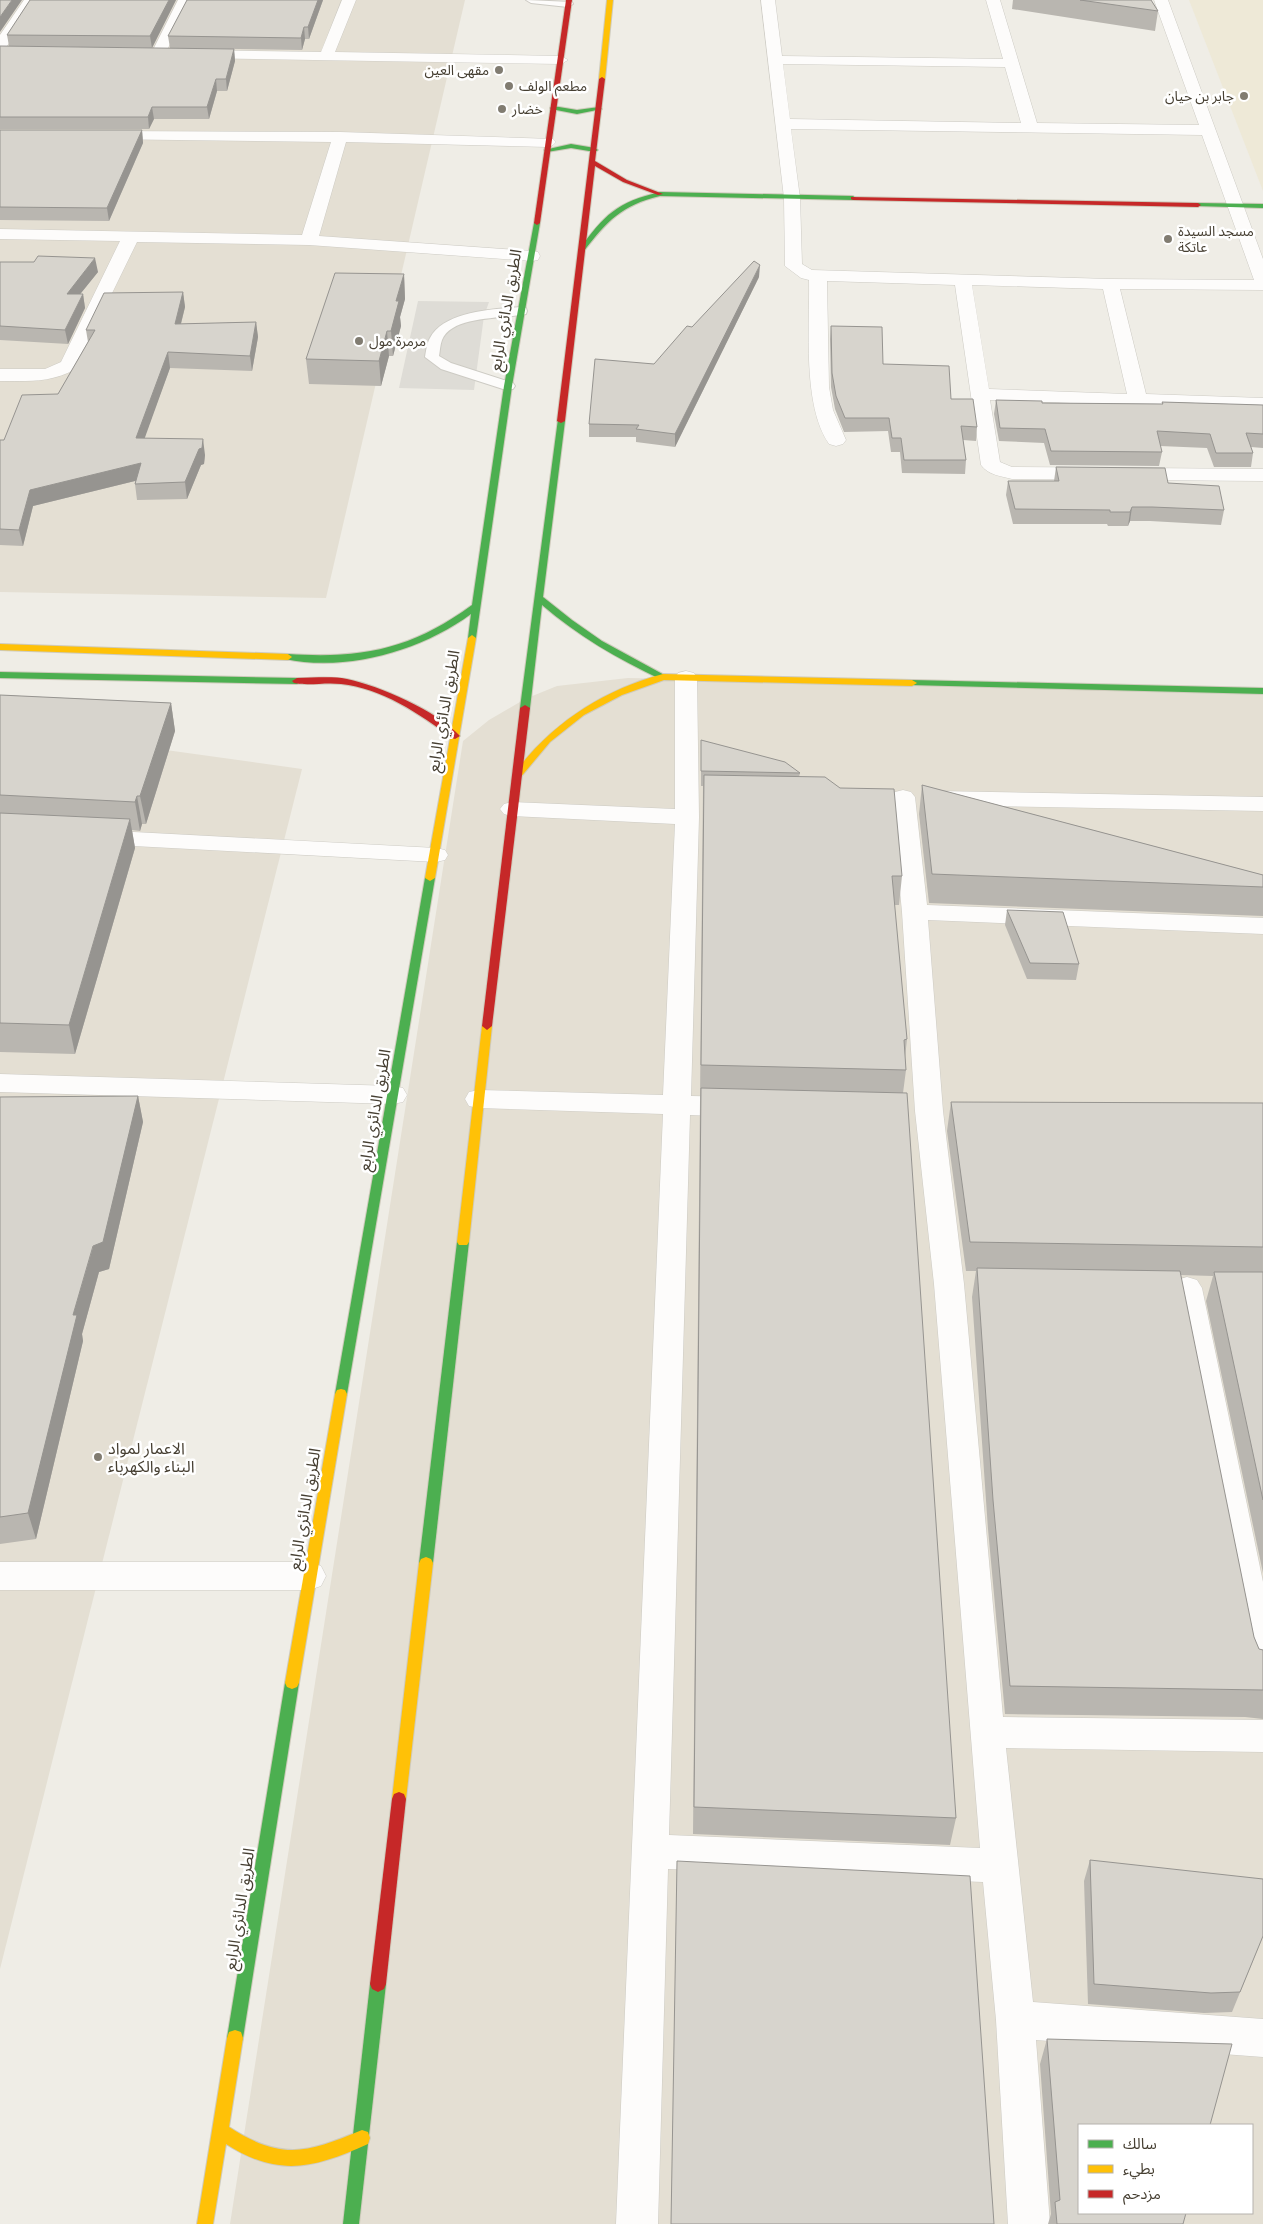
<svg xmlns="http://www.w3.org/2000/svg" width="1263" height="2224" font-family="'Exo 2','Noto Sans Arabic',sans-serif">
	<style>
		.residential { fill: #e4dfd3; fill-rule: evenodd }
		.education { fill: #eee9d7 }
		.parking { fill: #dedcd6 }
		.lines { fill: none; stroke-linecap: round; stroke-linejoin: round }
		.lane-casing { stroke: #cdcbc4; stroke-width: 2 }
		.street-casing { stroke: #cdcbc4; stroke-width: 1 }
		.fast-casing { stroke: #cfcbbc; stroke-width: 2 }
		.slow-casing { stroke: #cfcbbc; stroke-width: 2 }
		.jam-casing { stroke: #cfcbbc; stroke-width: 2 }
		.lane { fill: #fdfcfb; fill-rule: evenodd }
		.street { fill: #fdfcfb; fill-rule: evenodd }
		.fast { fill: #4caf50; fill-rule: evenodd }
		.slow { fill: #ffc107; fill-rule: evenodd }
		.jam { fill: #c62828; fill-rule: evenodd }
		.wall { fill: #b9b6b0 }
		.shaded-wall { fill: #969490 }
		.building { fill: #d7d4cd; stroke: #969490 }
		.poi-dot { fill: #817c71; stroke: #fff; stroke-width: 2 }
		.labels { text-anchor: middle; stroke-width: 5; stroke-linejoin: round; paint-order: stroke }
		.far-poi-label { font-size: 14px; fill: #463f32; stroke: #fff; text-anchor: start }
		.street-label { font-size: 16px; fill: #463f32; stroke: #fff }
		.poi-label { font-size: 16px; fill: #463f32; stroke: #fff; text-anchor: start }
	</style>
	<rect width="100%" height="100%" fill="#efede6"/>
	<g class="residential">
		<polygon points="0,0 465,0 326,598 0,592"/>
		<path d="M628,678L1263,691V2224H230L463,741L489,720L525,699L557,686ZM1079,2125H1252V2213H1079Z"/>
		<polygon points="0,727 302,769 0,1969"/>
	</g>
	<polygon class="education" points="1189,0 1263,0 1263,191"/>
	<polygon class="parking" points="418,301 489,302 484,316 474,390 399,388"/>
	<g class="lines">
		<defs>
			<g id="lane">
				<polygon points="526,0 572,2 573,4 568,7 531,3"/>
				<path d="M521,307L526,308L527,311L526,314C504,319 452,315 442,340C440,345 440,351 439,356L451,363L513,383L515,386L513,389H503L441,369L425,357C426,351 427,343 430,338C444,311 495,309 521,307Z"/>
			</g>
			<g id="street">
				<polygon points="24,0 38,0 5,49 0,50 0,35"/>
				<polygon points="178,0 192,0 165,54 158,58 153,57 151,54"/>
				<polygon points="342,0 356,0 335,52 561,56 568,60 561,64 196,58 189,54 196,50 321,52"/>
				<path d="M761,0H775L782,56L1003,59L986,0H1000L1037,123L1199,125L1154,0H1168L1263,259V290L1120,289L1146,394L1263,398V410L990,400L1000,462L1012,467L1263,469V481L1012,479C1001,476 988,475 981,465L955,285L827,281L829,387L833,410L846,440L843,444L836,446L829,444C802,405 810,327 809,280L801,278L785,266L784,198ZM783,64L1005,67L1021,123L790,119ZM791,129L1202,135L1254,280L1110,279L812,270L802,264L800,198ZM972,285L1103,289L1127,394L989,389Z"/>
				<path d="M104,131L340,132L553,139L556,142L553,145L548,147L346,142L319,236L532,251L538,252L540,256L538,260L532,261L309,245L137,242L75,369C52,383 26,381 0,381V369H45L61,362L120,241L0,239V229L302,235L331,142L99,139L96,136L99,133Z"/>
				<polygon points="686,671 694,673 697,678 699,817 691,1096 737,1097 747,1100 751,1107 747,1114 737,1117 690,1115 669,1835 980,1848 934,1284 915,1111 902,912 891,797 895,792 903,790 911,792 915,797 927,905 1263,918 1263,934 928,920 943,1111 964,1284 1003,1717 1263,1720 1263,1752 1006,1748 1033,2002 1263,2019 1263,2057 1036,2040 1050,2224 1008,2224 996,2020 983,1882 668,1869 658,2224 616,2224 663,1114 479,1108 469,1106 465,1099 469,1092 479,1090 663,1095 675,824 512,816 504,814 500,809 504,804 512,802 675,809 675,678 678,673"/>
				<polygon points="937,791 1263,797 1263,811 937,805 929,803 925,798 929,793"/>
				<polygon points="96,830 436,848 445,850 448,855 445,860 436,862 96,844 87,842 84,837 87,832"/>
				<polygon points="0,1074 393,1086 403,1088 407,1095 403,1102 393,1104 0,1092"/>
				<polygon points="1187,1277 1197,1280 1202,1288 1263,1582 1263,1680 1251,1676 1246,1665 1172,1288 1177,1280"/>
				<polygon points="0,1562 309,1562 321,1566 326,1576 321,1586 309,1590 0,1590"/>
			</g>
			<g id="fast">
				<polygon points="553,106 577,110 599,107 602,109 577,114 551,109 550,108"/>
				<polygon points="571,144 595,148 598,150 595,152 571,148 547,152 544,150"/>
				<path d="M660,192L853,196L856,198L853,200L660,196C622,205 607,221 584,251H580L579,250C604,215 617,202 660,192Z"/>
				<polygon points="1198,203 1263,204 1263,208 1196,206 1195,205"/>
				<path d="M537,221L540,223L512,386L476,638L472,641L468,638L471,614C421,651 346,672 285,659L284,657L288,654C362,659 412,649 472,605L504,386L534,223Z"/>
				<path d="M558,419L565,421L543,597L572,620L602,641L668,677L663,680L660,679C618,659 578,636 542,605L530,708L525,711L520,708Z"/>
				<polygon points="0,672 297,678 302,681 297,684 0,678"/>
				<polygon points="912,680 1263,688 1263,694 909,685 907,683"/>
				<polygon points="430,875 435,878 347,1394 345,1398 341,1399 337,1398 335,1394 425,878"/>
				<polygon points="463,1238 467,1239 469,1242 433,1563 431,1567 426,1569 421,1567 419,1563 457,1242 459,1239"/>
				<polygon points="292,1677 297,1679 299,1683 243,2038 241,2044 235,2046 229,2044 227,2038 285,1683 287,1679"/>
				<polygon points="378,1976 384,1979 386,1984 359,2224 343,2224 370,1984 372,1979"/>
			</g>
			<g id="slow">
				<polygon points="607,0 613,0 605,79 602,81 599,79"/>
				<polygon points="472,635 476,638 435,878 430,881 425,878 468,638"/>
				<polygon points="0,644 288,654 292,657 288,660 0,650"/>
				<path d="M663,674L912,680L917,683L912,686L664,680L622,695L584,715L550,742L520,778L517,779L512,776C551,724 600,691 663,674Z"/>
				<polygon points="487,1022 492,1026 469,1242 467,1245 459,1245 457,1242 482,1026"/>
				<polygon points="341,1389 345,1390 347,1394 299,1683 297,1687 292,1689 287,1687 285,1683 335,1394 337,1390"/>
				<polygon points="426,1557 431,1559 433,1563 406,1799 404,1804 399,1806 394,1804 392,1799 419,1563 421,1559"/>
				<path d="M235,2030L241,2032L243,2038L229,2127C282,2161 307,2153 362,2130L368,2132L370,2138L368,2144C314,2168 279,2178 226,2144L213,2224H197L227,2038L229,2032Z"/>
			</g>
			<g id="jam">
				<polygon points="566,0 572,0 540,223 537,225 534,223"/>
				<polygon points="602,77 605,79 595,161 627,180 663,194 658,195 623,182 595,166 565,421 561,423 557,421 599,79"/>
				<polygon points="851,197 1198,203 1201,205 1198,207 853,200 851,199"/>
				<path d="M297,678C314,678 331,676 347,679C380,686 437,711 460,736L455,739L452,738C420,714 381,688 341,684C325,682 309,686 294,683L292,681Z"/>
				<polygon points="525,705 530,708 492,1026 487,1030 482,1026 520,708"/>
				<polygon points="399,1792 404,1794 406,1799 386,1984 384,1989 378,1992 372,1989 370,1984 392,1799 394,1794"/>
			</g>
		</defs>
		<use href="#lane" class="lane-casing"/>
		<use href="#street" class="street-casing"/>
		<use href="#fast" class="fast-casing"/>
		<use href="#slow" class="slow-casing"/>
		<use href="#jam" class="jam-casing"/>
		<use href="#lane" class="lane"/>
		<use href="#street" class="street"/>
		<use href="#fast" class="fast"/>
		<use href="#slow" class="slow"/>
		<use href="#jam" class="jam"/>
	</g>
	<g class="wall">
		<polygon points="30,0 176,0 152,48 9,46 7,35"/>
		<polygon points="187,0 323,0 309,39 305,39 302,50 170,48 168,36"/>
		<polygon points="1013,0 1151,0 1158,11 1155,31 1012,9"/>
		<polygon points="0,46 234,49 235,61 227,91 217,91 209,119 154,119 149,129 0,129"/>
		<polygon points="0,130 142,130 143,143 109,221 0,220"/>
		<polygon points="0,262 98,272 80,294 83,294 85,308 68,344 0,340"/>
		<polygon points="404,274 405,299 400,317 401,326 393,356 389,356 381,386 309,384 306,359"/>
		<polygon points="759,277 675,447 636,442 636,437 589,437 589,424 654,364 692,327"/>
		<polygon points="183,292 185,307 181,324 256,322 258,337 252,371 170,368 144,438 205,455 204,464 201,465 187,499 137,500 135,484 135,481 33,506 23,546 0,545 0,440 4,440 58,394 88,342 86,330"/>
		<polygon points="831,326 883,364 951,399 977,427 976,441 963,440 966,460 965,474 902,473 900,452 891,452 888,431 844,432 835,409 831,387 830,339"/>
		<polygon points="996,400 1042,403 1162,404 1162,402 1263,405 1263,448 1251,447 1253,453 1251,467 1214,467 1207,448 1160,446 1162,452 1159,466 1050,465 1044,443 999,441 994,414"/>
		<polygon points="1056,467 1168,483 1224,510 1221,525 1150,521 1130,521 1128,526 1108,526 1107,524 1013,524 1006,495 1008,481 1054,481"/>
		<polygon points="0,695 171,703 175,731 146,824 142,824 140,831 132,830 135,848 75,1054 0,1052"/>
		<polygon points="701,740 800,773 799,777 902,876 899,905 894,905 907,1039 905,1058 906,1070 903,1093 956,1818 950,1845 693,1834 703,786 701,786"/>
		<polygon points="922,785 1263,875 1263,916 929,903 919,814"/>
		<polygon points="1007,910 1079,964 1076,980 1027,979 1005,925"/>
		<polygon points="138,1096 143,1122 109,1269 99,1272 82,1334 83,1341 36,1539 0,1544 0,1097"/>
		<polygon points="951,1102 1263,1103 1263,1573 1206,1301 1213,1276 1180,1275 1254,1637 1259,1649 1263,1650 1263,1719 1245,1717 1005,1714 988,1529 972,1297 976,1271 966,1271 947,1131"/>
		<polygon points="1090,1860 1263,1936 1232,2012 1204,2013 1088,2004 1084,1881"/>
		<polygon points="1047,2039 1183,2224 1048,2224 1051,2214 1040,2064"/>
	</g>
	<g class="shaded-wall">
		<polygon points="12,0 22,0 0,32 0,17"/>
		<polygon points="169,0 176,0 152,48 150,36"/>
		<polygon points="318,0 323,0 309,39 308,27"/>
		<polygon points="304,27 305,39 302,50 301,38"/>
		<polygon points="234,49 235,61 227,91 226,79"/>
		<polygon points="216,79 217,91 209,119 207,107"/>
		<polygon points="152,107 154,119 149,129 148,117"/>
		<polygon points="142,130 143,143 109,221 107,208"/>
		<polygon points="95,258 98,272 69,308 67,294"/>
		<polygon points="760,265 759,277 675,447 675,434"/>
		<polygon points="404,274 405,299 400,317 401,326 393,356 391,331 396,301"/>
		<polygon points="183,292 185,307 177,339 175,324"/>
		<polygon points="83,294 85,308 68,344 65,330"/>
		<polygon points="256,322 258,337 252,371 250,356"/>
		<polygon points="387,331 389,356 381,386 379,361"/>
		<polygon points="168,352 170,368 139,454 136,438"/>
		<polygon points="203,439 205,455 204,464 201,465 187,499 185,482"/>
		<polygon points="141,463 143,479 33,506 23,546 19,530 30,490"/>
		<polygon points="1132,507 1130,521 1128,526 1130,512"/>
		<polygon points="171,703 175,731 146,824 140,796"/>
		<polygon points="137,796 142,824 140,831 135,802"/>
		<polygon points="130,819 135,848 75,1054 69,1025"/>
		<polygon points="138,1096 143,1122 109,1269 99,1272 82,1334 83,1341 36,1539 28,1513 73,1315"/>
	</g>
	<g class="building">
		<polygon points="0,0 12,0 0,17"/>
		<polygon points="30,0 169,0 150,36 7,35"/>
		<polygon points="187,0 318,0 308,27 304,27 301,38 168,36"/>
		<polygon points="1080,0 1151,0 1158,11"/>
		<polygon points="0,46 234,49 226,79 216,79 207,107 152,107 148,117 0,117"/>
		<polygon points="0,130 142,130 107,208 0,207"/>
		<polygon points="38,256 95,258 67,294 83,294 65,330 0,326 0,262 34,262"/>
		<polygon points="754,261 760,265 675,434 636,429 639,425 589,424 595,359 654,364 687,326 692,327"/>
		<polygon points="335,273 404,274 396,301 399,301 391,331 387,331 379,361 306,359"/>
		<polygon points="183,292 175,324 256,322 250,356 168,352 136,438 203,439 202,448 199,449 185,482 135,484 141,463 30,490 19,530 0,529 0,440 4,440 22,395 58,394 95,330 86,330 104,293"/>
		<polygon points="831,326 882,327 883,364 949,366 951,399 973,399 977,427 961,426 966,460 904,460 901,438 892,438 889,418 845,418 836,396 832,373"/>
		<polygon points="996,400 1042,401 1042,403 1163,404 1162,402 1263,405 1263,434 1246,433 1253,453 1216,453 1210,434 1157,431 1162,452 1051,451 1045,429 1000,428"/>
		<polygon points="1056,467 1165,468 1168,483 1219,486 1224,510 1152,507 1132,507 1130,512 1110,512 1110,510 1015,509 1008,481 1059,481"/>
		<polygon points="0,695 171,703 140,796 137,796 135,802 0,795"/>
		<polygon points="701,740 785,762 800,773 701,771"/>
		<polygon points="704,775 825,777 840,788 894,789 902,876 892,876 907,1039 904,1040 906,1070 701,1065"/>
		<polygon points="922,785 1263,875 1263,887 932,874"/>
		<polygon points="0,813 130,819 69,1025 0,1023"/>
		<polygon points="1007,910 1063,912 1079,964 1030,963"/>
		<polygon points="701,1088 907,1093 956,1818 694,1807"/>
		<polygon points="138,1096 103,1242 93,1246 73,1315 77,1315 28,1513 0,1517 0,1097"/>
		<polygon points="951,1102 1263,1103 1263,1247 970,1242"/>
		<polygon points="977,1268 1180,1271 1254,1637 1259,1649 1263,1650 1263,1690 1010,1686 993,1500"/>
		<polygon points="1214,1272 1263,1272 1263,1500"/>
		<polygon points="1090,1860 1263,1879 1263,1936 1240,1992 1211,1993 1094,1984"/>
		<polygon points="677,1861 970,1876 994,2224 671,2224"/>
		<polygon points="1047,2039 1232,2044 1210,2125 1079,2125 1079,2213 1186,2213 1183,2224 1057,2224 1055,2202 1060,2200"/>
	</g>
	<g class="poi-dot">
		<circle cx="499" cy="70" r="5"/>
		<circle cx="509" cy="86" r="5"/>
		<circle cx="1244" cy="96" r="5"/>
		<circle cx="502" cy="109" r="5"/>
		<circle cx="1168" cy="239" r="5"/>
		<circle cx="359" cy="341" r="5"/>
		<circle cx="98" cy="1457" r="5"/>
	</g>
	<g class="labels">
		<g class="far-poi-label">
			<text x="489" y="75" text-anchor="end">مقهى العين</text>
			<text x="519" y="91">مطعم الولف</text>
			<text x="1234" y="101" text-anchor="end">جابر بن حيان</text>
			<text x="512" y="114">خضار</text>
			<text x="1178" y="236">مسجد السيدة<tspan x="1178" dy="16">عاتكة</tspan></text>
			<text x="369" y="346">مرمرة مول</text>
		</g>
		<g class="street-label">
			<text transform="translate(505 310) rotate(-80)" y="6">الطريق الدائري الرابع</text>
			<text transform="translate(443 711) rotate(-80)" y="6">الطريق الدائري الرابع</text>
			<text transform="translate(374 1110) rotate(-80)" y="6">الطريق الدائري الرابع</text>
			<text transform="translate(304 1509) rotate(-80)" y="6">الطريق الدائري الرابع</text>
			<text transform="translate(239 1909) rotate(-81)" y="6">الطريق الدائري الرابع</text>
		</g>
		<g class="poi-label">
			<text x="108" y="1454">الاعمار لمواد<tspan x="108" dy="18">البناء والكهرباء</tspan></text>
		</g>
	</g>
	<rect x="1078" y="2124" width="175" height="90" fill="#ffffff" stroke="#b5b2ad"/>
	<rect x="1088" y="2140" width="25" height="8" fill="#4caf50" stroke="#b5b2ad"/>
	<text x="1123" y="2149" font-size="15" fill="#463f32">سالك</text>
	<rect x="1088" y="2165" width="25" height="8" fill="#ffc107" stroke="#b5b2ad"/>
	<text x="1123" y="2174" font-size="15" fill="#463f32">بطيء</text>
	<rect x="1088" y="2190" width="25" height="8" fill="#c62828" stroke="#b5b2ad"/>
	<text x="1123" y="2199" font-size="15" fill="#463f32">مزدحم</text>
</svg>
